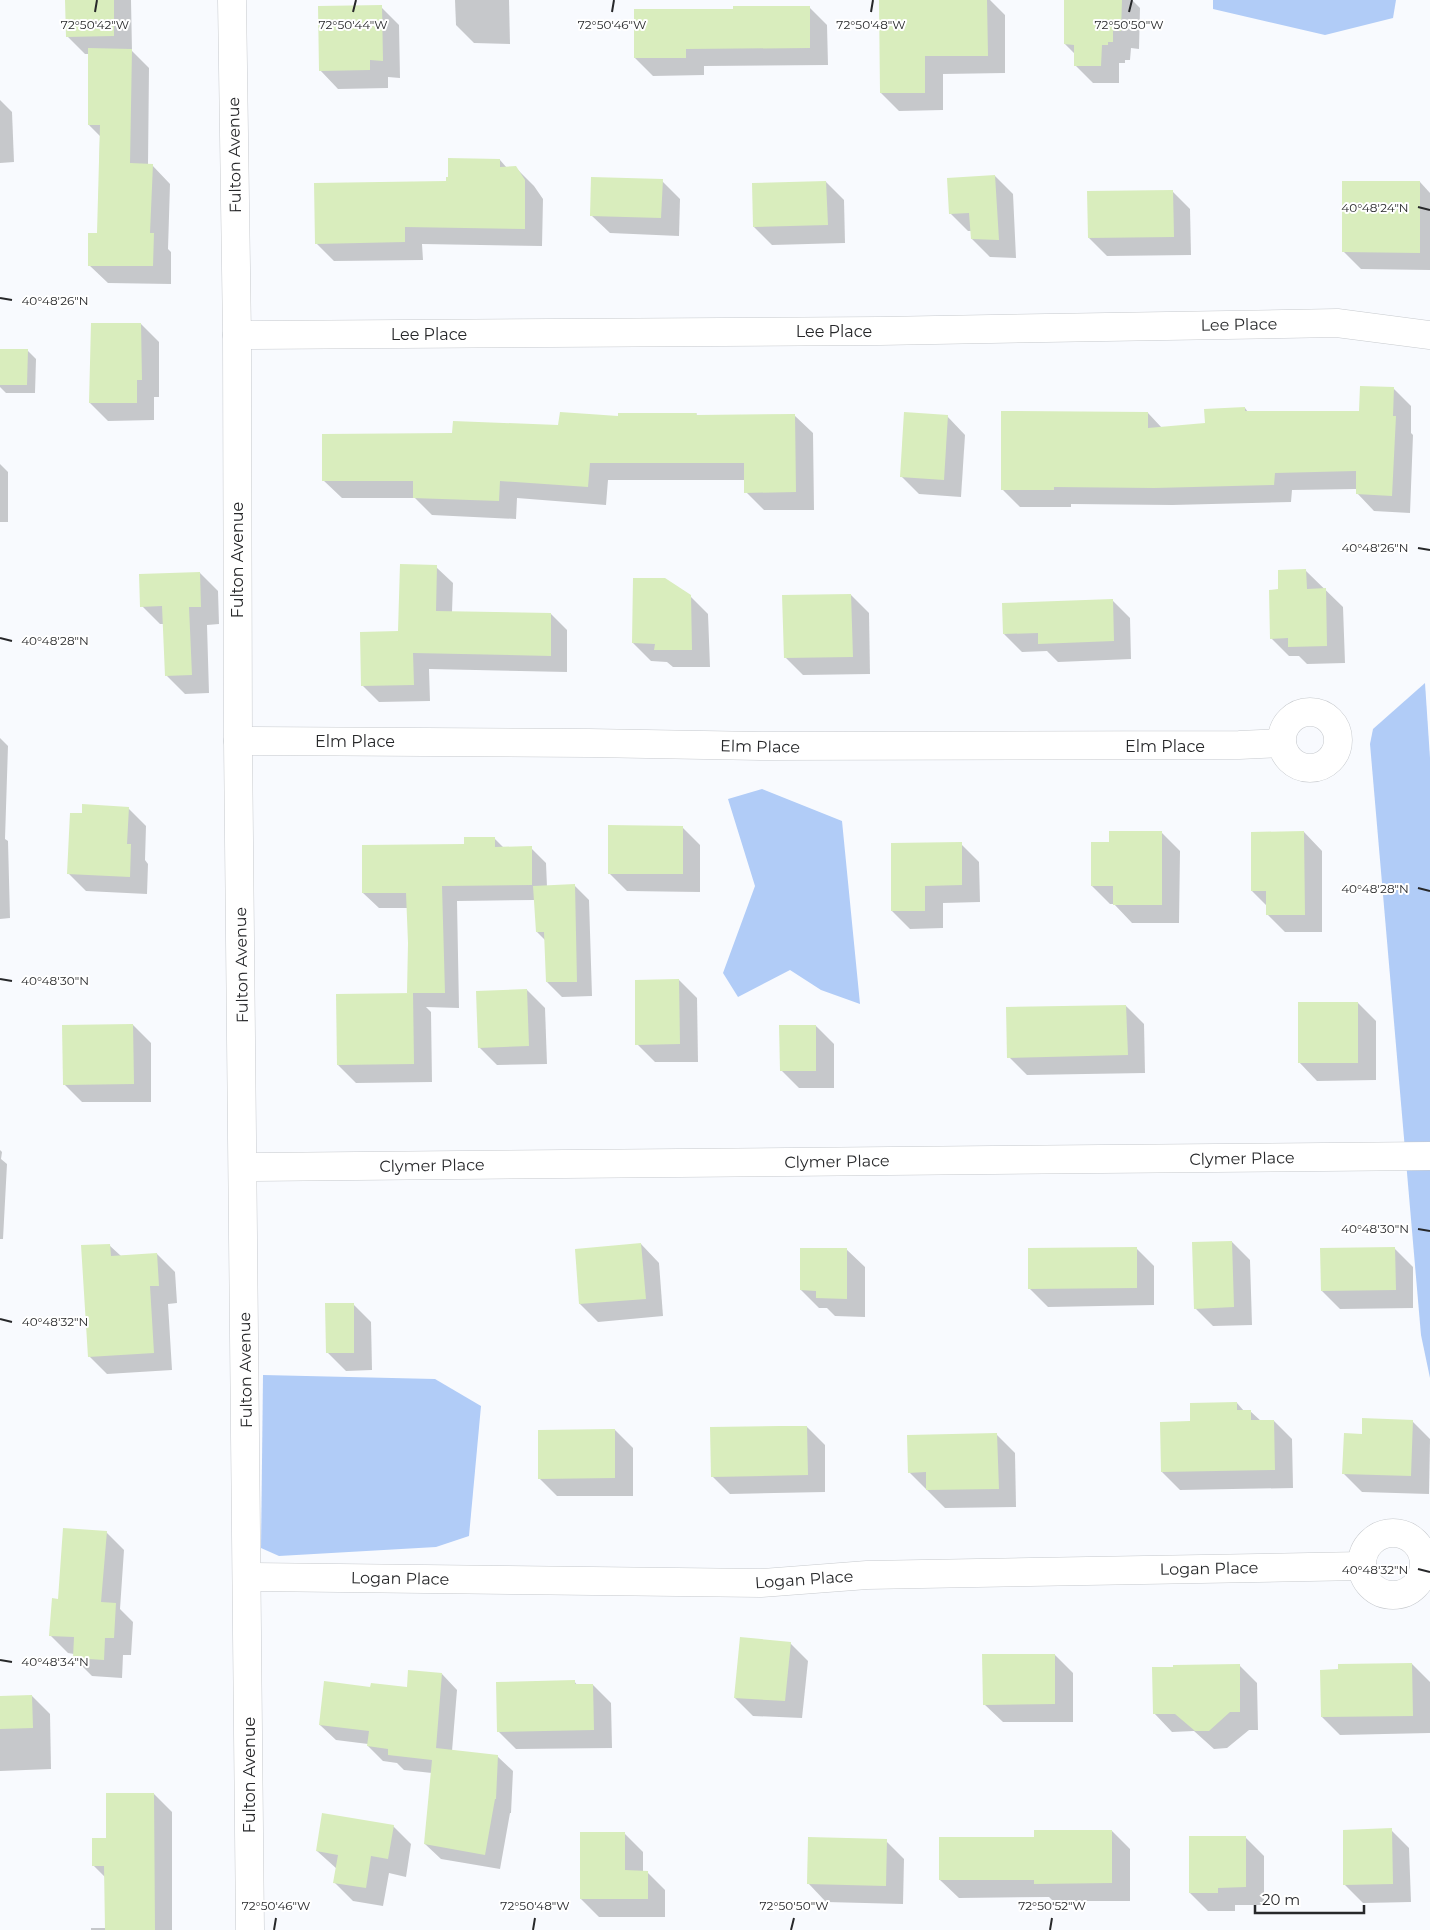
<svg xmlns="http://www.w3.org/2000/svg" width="1430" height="1930" font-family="Montserrat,sans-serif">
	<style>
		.forest { fill: #b1ccf7 }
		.shadow { fill: #0003 }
		.building { fill: #d9edbd }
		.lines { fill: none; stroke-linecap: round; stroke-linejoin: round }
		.minor-casing { stroke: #c7cace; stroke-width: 29 }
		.minor { stroke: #fff; stroke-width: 28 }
		.ticks { fill: none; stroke: #27282a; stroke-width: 2 }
		.labels { text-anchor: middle; stroke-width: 4; stroke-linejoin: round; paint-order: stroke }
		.street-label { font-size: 16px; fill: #27282a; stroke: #fff }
		.ticks-label { font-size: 12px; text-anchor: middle; fill: #27282a; stroke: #fff; stroke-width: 4; stroke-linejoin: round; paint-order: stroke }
	</style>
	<rect width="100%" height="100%" fill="#f8fafe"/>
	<g class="forest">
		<polygon points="1213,0 1396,0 1393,18 1325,35 1213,9"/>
		<polygon points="1425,683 1430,758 1430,1378 1421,1335 1370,744 1373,729"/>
		<polygon points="762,789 842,821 860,1004 821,990 790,970 738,997 723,973 755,886 728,799"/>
		<polygon points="263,1375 435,1379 481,1406 469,1536 436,1547 279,1556 261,1548"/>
	</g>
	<g class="shadow">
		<polygon points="66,0 131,0 132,51 149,68 148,165 152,165 170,184 168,249 171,252 171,284 108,283 89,265 98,234 100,136 89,125 90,54 85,54 67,36"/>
		<polygon points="455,0 509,0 510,44 474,43 456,25"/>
		<polygon points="880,0 990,0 1005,15 1005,73 943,74 943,110 899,111 881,93"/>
		<polygon points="1065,0 1132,0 1140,8 1139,49 1131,48 1130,60 1125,60 1125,63 1119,63 1119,83 1093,83 1075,65 1075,54 1065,44"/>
		<polygon points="381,7 399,25 400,78 388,77 388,88 338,89 320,70"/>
		<polygon points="809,7 827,25 828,65 704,66 704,75 653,76 635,58 734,10"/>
		<polygon points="0,100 12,112 14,162 0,163"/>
		<polygon points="500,160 507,168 516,168 534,186 543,199 542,246 422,244 423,260 334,261 316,243 447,182"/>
		<polygon points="995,176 1013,194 1016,258 990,257 972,239 971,231 968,231 950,213"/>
		<polygon points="662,181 680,199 679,236 610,233 591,215"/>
		<polygon points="826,182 844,200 845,243 772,245 754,227"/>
		<polygon points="1420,182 1430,193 1430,270 1361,269 1343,251"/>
		<polygon points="1172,191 1190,209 1191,255 1107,256 1089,238"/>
		<polygon points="141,324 159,342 159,397 154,397 154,420 108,421 90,403 90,365 92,365"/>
		<polygon points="0,350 27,350 36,359 35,393 6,393 0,387"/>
		<polygon points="1394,389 1411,406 1411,433 1413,435 1410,513 1374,511 1357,493 1357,489 1292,490 1291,502 1172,505 1071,504 1071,507 1020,507 1003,490 1148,413 1162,428 1206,424 1245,408 1248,412 1360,412"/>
		<polygon points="696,414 699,417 794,415 813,433 814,510 764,510 746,492 745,480 608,480 606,505 517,498 516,519 432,515 415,498 342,498 323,480 454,434 559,426 619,418"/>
		<polygon points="947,416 965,435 961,497 919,494 901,476"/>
		<polygon points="0,464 8,472 8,522 0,522"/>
		<polygon points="436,567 453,583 452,612 551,614 567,630 567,672 429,669 430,701 379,702 362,685 399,632"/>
		<polygon points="1306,571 1343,607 1345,663 1307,664 1299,656 1289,656 1271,638 1279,591"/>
		<polygon points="200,573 218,591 219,624 207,625 209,693 185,694 167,676 164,624 160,624 142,606"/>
		<polygon points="851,595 869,613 870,674 803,675 785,657"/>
		<polygon points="690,596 708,614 710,667 673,667 667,662 651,661 633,643"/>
		<polygon points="1112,600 1130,618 1131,659 1058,662 1047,651 1022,652 1004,634"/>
		<polygon points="0,738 8,746 5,839 8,841 10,918 0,919"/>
		<polygon points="128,808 146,826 145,860 148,864 147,894 86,891 68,873 83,814"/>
		<polygon points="682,827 700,845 700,892 627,891 609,873"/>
		<polygon points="1161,832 1180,851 1179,923 1132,923 1114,904 1110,904 1092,886 1110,843"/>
		<polygon points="1304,832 1322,851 1322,932 1285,932 1267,914 1267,906 1252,891"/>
		<polygon points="494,838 504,848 531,848 546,863 547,887 574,885 589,900 592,996 562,997 547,982 545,940 537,932 535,900 457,901 459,1008 426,1007 431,1012 432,1082 356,1083 338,1065 411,994 408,992 408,908 379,908 363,893 465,846"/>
		<polygon points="961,844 979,862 980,902 943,903 943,928 910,929 892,911"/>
		<polygon points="679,980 697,998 698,1062 655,1062 637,1044"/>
		<polygon points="527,990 545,1008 547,1064 497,1065 479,1047"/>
		<polygon points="1358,1003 1376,1021 1376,1080 1317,1081 1299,1062"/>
		<polygon points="1126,1006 1144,1024 1145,1073 1027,1075 1009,1057"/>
		<polygon points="133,1025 151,1043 151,1102 82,1102 64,1084"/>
		<polygon points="816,1026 834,1044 834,1088 799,1088 781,1070"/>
		<polygon points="0,1150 2,1152 1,1159 7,1164 3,1239 0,1239"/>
		<polygon points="1232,1242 1250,1260 1252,1325 1213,1326 1195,1308"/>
		<polygon points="641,1244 659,1263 663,1316 598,1322 580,1304 576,1250"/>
		<polygon points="109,1245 121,1256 157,1254 175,1272 177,1303 168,1304 172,1370 107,1374 89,1356"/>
		<polygon points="1136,1248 1154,1266 1154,1305 1048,1307 1030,1289"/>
		<polygon points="846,1249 865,1267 865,1317 835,1316 827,1308 819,1308 801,1290"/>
		<polygon points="1395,1249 1413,1267 1413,1308 1340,1309 1322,1291"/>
		<polygon points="353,1304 371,1322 372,1370 346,1371 328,1353"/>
		<polygon points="1237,1403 1244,1411 1250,1411 1261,1421 1274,1421 1292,1439 1293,1488 1180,1490 1162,1472 1191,1423"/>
		<polygon points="1412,1421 1430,1439 1429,1494 1362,1492 1344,1474 1363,1435"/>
		<polygon points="807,1427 825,1445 825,1492 730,1494 712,1476"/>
		<polygon points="615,1430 633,1448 633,1496 557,1496 539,1478"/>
		<polygon points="997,1435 1015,1453 1016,1507 945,1508 909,1472"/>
		<polygon points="106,1532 124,1550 120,1609 133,1622 131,1655 123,1655 122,1678 92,1676 74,1658 74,1654 68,1653 50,1635 59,1600"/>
		<polygon points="790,1643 808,1661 802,1718 753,1716 735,1698"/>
		<polygon points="1055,1655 1073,1673 1073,1722 1003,1722 984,1704"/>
		<polygon points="1412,1664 1430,1682 1430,1733 1340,1735 1322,1717"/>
		<polygon points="1239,1665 1257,1683 1258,1730 1249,1730 1227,1748 1214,1749 1194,1731 1172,1732 1154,1713"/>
		<polygon points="442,1674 457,1690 452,1751 497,1756 513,1771 511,1813 510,1813 500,1869 441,1859 425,1844 432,1773 404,1770 397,1763 383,1761 368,1746 368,1744 336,1740 320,1725 372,1689 408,1689"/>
		<polygon points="574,1681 578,1686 593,1685 611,1703 612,1748 516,1749 498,1731"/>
		<polygon points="32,1696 50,1714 51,1769 0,1771 0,1697"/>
		<polygon points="154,1794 172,1812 172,1930 91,1930 91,1928 106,1928 106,1878 93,1865 107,1839"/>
		<polygon points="393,1826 411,1844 406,1877 389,1873 383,1906 353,1901 335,1883 337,1869 317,1851"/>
		<polygon points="1391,1830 1409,1848 1411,1902 1363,1903 1345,1885"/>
		<polygon points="1112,1831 1130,1849 1130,1901 1053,1901 1049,1897 959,1898 940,1880 1035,1838"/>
		<polygon points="625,1834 643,1852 643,1872 647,1872 665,1890 665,1917 599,1917 581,1899"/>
		<polygon points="1246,1838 1264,1856 1264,1905 1235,1905 1235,1911 1208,1911 1190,1893"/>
		<polygon points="886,1841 904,1859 903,1904 826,1902 808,1883"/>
	</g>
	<g class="building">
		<polygon points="65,0 114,0 114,36 66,37"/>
		<polygon points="879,0 987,0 988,56 925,56 925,93 880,93"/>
		<polygon points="1064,0 1122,0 1121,31 1113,31 1113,42 1108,42 1108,45 1102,45 1101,66 1074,66 1074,45 1064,44"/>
		<polygon points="382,5 383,61 370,60 370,70 319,71 318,6"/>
		<polygon points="733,6 810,6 810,48 686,49 686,58 634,58 634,9 733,9"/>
		<polygon points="88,48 132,49 130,163 153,164 150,233 154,233 153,266 88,266 88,233 97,233 100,125 88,125"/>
		<polygon points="448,158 500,159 500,167 516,166 525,180 525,229 405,227 405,242 315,244 314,183 446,181 446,177 448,177"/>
		<polygon points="995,175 999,240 971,239 969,213 949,214 947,178"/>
		<polygon points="591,177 663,179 661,218 590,216"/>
		<polygon points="826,181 828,225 753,227 752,183"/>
		<polygon points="1342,181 1420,181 1420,253 1342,252"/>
		<polygon points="1173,190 1174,237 1088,238 1087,191"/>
		<polygon points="91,323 141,323 142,380 137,380 137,403 89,403"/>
		<polygon points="0,349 28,349 27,385 0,385"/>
		<polygon points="1360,386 1394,387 1393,416 1396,416 1392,496 1356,494 1356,471 1275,473 1274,485 1154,488 1054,487 1054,490 1001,490 1001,411 1148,412 1148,428 1205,423 1204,409 1245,407 1245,411 1359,411"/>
		<polygon points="560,412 618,416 618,413 697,413 696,415 795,414 796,492 744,493 744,463 590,463 588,487 500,481 499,501 413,498 413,481 322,481 322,434 452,433 453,421 558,425"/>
		<polygon points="904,412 948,415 944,480 900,477"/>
		<polygon points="400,564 437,565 436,611 551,613 551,656 413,653 414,685 361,686 360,632 398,631"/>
		<polygon points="1306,569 1307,589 1326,588 1327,646 1288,647 1288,638 1270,639 1269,590 1278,589 1278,570"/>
		<polygon points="200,572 201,607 189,607 192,675 165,676 162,606 140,607 139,574"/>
		<polygon points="633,578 665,578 691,595 692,650 654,650 655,644 632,643"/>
		<polygon points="851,594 853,657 784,658 782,595"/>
		<polygon points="1113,599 1114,641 1038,644 1038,633 1003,634 1002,603"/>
		<polygon points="82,804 129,807 127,844 131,844 130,877 67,874 70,813 82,813"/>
		<polygon points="608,825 683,826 683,874 608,874"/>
		<polygon points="1109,831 1162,831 1162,905 1113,905 1113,886 1091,886 1091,842 1109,842"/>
		<polygon points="1304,831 1305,915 1266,915 1266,891 1251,891 1251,832"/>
		<polygon points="464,837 495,837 495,847 532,846 532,885 442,886 445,993 407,993 408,943 406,893 362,893 362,845 464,844"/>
		<polygon points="962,842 962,885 925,886 925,911 891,911 891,843"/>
		<polygon points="575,884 577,982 546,982 544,932 536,932 533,886"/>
		<polygon points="679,979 680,1044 635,1045 635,980"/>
		<polygon points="527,989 529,1046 478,1048 476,991"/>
		<polygon points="413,993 414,1064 337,1065 336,994"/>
		<rect x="1298" y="1002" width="60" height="61"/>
		<polygon points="1126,1005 1128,1055 1007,1058 1006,1007"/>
		<polygon points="133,1024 134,1084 63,1085 62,1025"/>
		<polygon points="779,1025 816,1025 816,1071 780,1071"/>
		<polygon points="1232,1241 1234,1307 1194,1309 1192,1242"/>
		<polygon points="641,1243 646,1299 579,1304 575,1249"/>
		<polygon points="110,1244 111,1256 157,1253 159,1286 150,1286 154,1353 88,1357 81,1245"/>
		<polygon points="1137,1247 1137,1288 1028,1289 1028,1248"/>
		<polygon points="1395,1247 1396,1290 1321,1291 1320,1248"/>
		<polygon points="800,1248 847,1248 847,1299 816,1298 816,1291 800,1290"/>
		<polygon points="325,1303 354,1303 354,1353 326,1353"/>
		<polygon points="1237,1402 1237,1410 1251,1410 1251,1420 1274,1420 1275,1470 1161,1472 1160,1422 1190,1421 1190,1403"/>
		<polygon points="1362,1418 1413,1420 1411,1476 1342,1474 1344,1433 1362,1434"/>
		<polygon points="780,1426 807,1426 808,1475 711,1477 710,1427"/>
		<polygon points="615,1429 615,1478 538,1479 538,1430"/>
		<polygon points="997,1433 999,1489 926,1490 926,1472 908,1473 907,1435"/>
		<polygon points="63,1528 107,1531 101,1602 116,1603 114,1638 105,1638 104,1660 73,1658 74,1637 49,1636 52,1598 58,1599"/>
		<polygon points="740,1637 791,1642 785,1701 734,1698"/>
		<polygon points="982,1654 1055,1654 1055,1704 983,1705"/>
		<polygon points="1412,1663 1413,1716 1321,1717 1320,1670 1338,1669 1338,1664"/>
		<polygon points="1240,1664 1240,1712 1230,1712 1209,1731 1195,1731 1175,1714 1153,1714 1152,1667 1173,1667 1173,1665"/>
		<polygon points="408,1670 442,1673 436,1748 498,1755 496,1799 495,1799 485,1855 424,1844 432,1760 388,1755 388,1749 367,1746 369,1731 319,1725 324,1681 370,1687 371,1683 407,1687"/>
		<polygon points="575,1680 575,1684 593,1684 594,1730 497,1732 496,1682"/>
		<polygon points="32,1695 33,1728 0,1729 0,1696"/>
		<polygon points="106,1793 154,1793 155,1930 105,1930 104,1866 92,1866 92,1838 106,1838"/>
		<polygon points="322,1813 394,1825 388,1859 371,1856 366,1888 333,1883 338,1855 316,1851"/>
		<polygon points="1392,1828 1393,1884 1343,1885 1343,1830"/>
		<polygon points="1034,1830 1112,1830 1112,1883 1034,1884 1034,1880 939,1880 939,1837 1034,1837"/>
		<polygon points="580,1832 625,1832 625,1870 648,1871 648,1899 580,1899"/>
		<polygon points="1189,1836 1246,1836 1246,1887 1218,1888 1218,1893 1189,1893"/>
		<polygon points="808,1837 887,1839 886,1886 807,1884"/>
	</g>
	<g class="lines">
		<defs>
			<g id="minor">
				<polyline points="232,0 237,335 238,741 250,1930"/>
				<polyline points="237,335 880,331 1337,323 1430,335"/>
				<circle cx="1310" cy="740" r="28"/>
				<polyline points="238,741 589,743 761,746 1239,745 1282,743"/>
				<polyline points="243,1167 1430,1156"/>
				<circle cx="1393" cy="1564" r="31"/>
				<polyline points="247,1577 761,1583 867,1575 1362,1566"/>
			</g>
		</defs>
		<use href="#minor" class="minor-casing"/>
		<use href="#minor" class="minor"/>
	</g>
	<path class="ticks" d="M95,12L97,0M353,12L356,0M612,12L614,0M871,12L873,0M1129,12L1132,0M1418,207L1430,210M0,298L12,300M1418,548L1430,550M0,638L12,641M1418,888L1430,891M0,979L12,981M1418,1229L1430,1231M0,1319L12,1322M1418,1569L1430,1572M0,1660L12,1662M274,1930L276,1918M533,1930L535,1918M791,1930L794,1918M1050,1930L1052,1918"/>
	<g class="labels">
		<g class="street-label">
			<text transform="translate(234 155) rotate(-91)" y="6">Fulton Avenue</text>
			<text transform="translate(1239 324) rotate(-1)" y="6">Lee Place</text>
			<text x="834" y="337">Lee Place</text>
			<text x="429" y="340">Lee Place</text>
			<text transform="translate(237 560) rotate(-90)" y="6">Fulton Avenue</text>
			<text x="355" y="747">Elm Place</text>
			<text transform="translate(760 746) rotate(1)" y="6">Elm Place</text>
			<text x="1165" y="752">Elm Place</text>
			<text transform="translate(241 965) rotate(-91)" y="6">Fulton Avenue</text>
			<text transform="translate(1242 1158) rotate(-1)" y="6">Clymer Place</text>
			<text transform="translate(837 1161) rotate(-1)" y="6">Clymer Place</text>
			<text transform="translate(432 1165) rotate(-1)" y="6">Clymer Place</text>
			<text transform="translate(245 1370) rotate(-91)" y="6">Fulton Avenue</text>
			<text transform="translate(1209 1568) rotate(-1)" y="6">Logan Place</text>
			<text transform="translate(400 1578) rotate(1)" y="6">Logan Place</text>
			<text transform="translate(804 1579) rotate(-4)" y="6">Logan Place</text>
			<text transform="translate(249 1775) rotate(-90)" y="6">Fulton Avenue</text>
		</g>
	</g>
	<g class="ticks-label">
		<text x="95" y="29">72°50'42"W</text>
		<text x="353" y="29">72°50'44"W</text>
		<text x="1129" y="29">72°50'50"W</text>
		<text x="612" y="29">72°50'46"W</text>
		<text x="871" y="29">72°50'48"W</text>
		<text x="1375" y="212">40°48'24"N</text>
		<text x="55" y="305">40°48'26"N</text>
		<text x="1375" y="552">40°48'26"N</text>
		<text x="55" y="645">40°48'28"N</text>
		<text x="1375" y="893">40°48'28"N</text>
		<text x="55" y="985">40°48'30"N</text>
		<text x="1375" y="1233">40°48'30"N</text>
		<text x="55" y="1326">40°48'32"N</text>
		<text x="1375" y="1574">40°48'32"N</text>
		<text x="55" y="1666">40°48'34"N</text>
		<text x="276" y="1910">72°50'46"W</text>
		<text x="535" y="1910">72°50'48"W</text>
		<text x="794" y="1910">72°50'50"W</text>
		<text x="1052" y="1910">72°50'52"W</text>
	</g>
	<path d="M1255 1905v8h109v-8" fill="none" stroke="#27282a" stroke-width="2.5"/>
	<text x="1262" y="1905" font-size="15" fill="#27282a" stroke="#ffffff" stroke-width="4" paint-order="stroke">20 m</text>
</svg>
